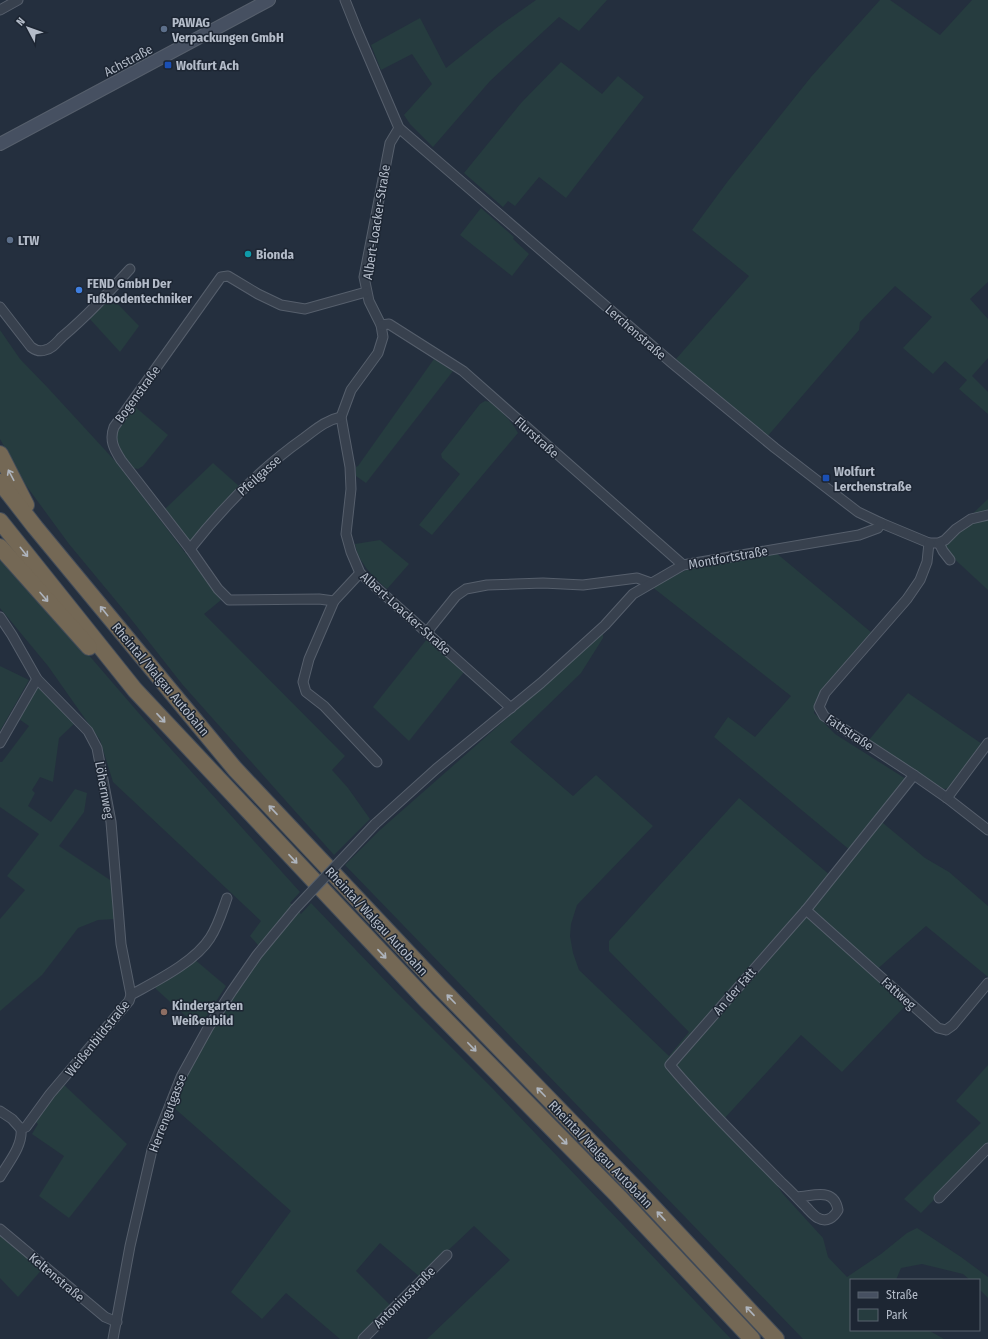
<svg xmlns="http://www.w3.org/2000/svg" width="988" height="1339" font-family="'Fira Sans Condensed',sans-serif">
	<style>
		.green { fill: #263c3f }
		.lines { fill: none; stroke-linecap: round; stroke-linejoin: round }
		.minor-casing { stroke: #565f6c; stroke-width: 11 }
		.secondary-casing { stroke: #565f6c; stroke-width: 14 }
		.motorway-casing { stroke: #434c59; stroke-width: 18 }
		.minor { stroke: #38414e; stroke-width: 9 }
		.secondary { stroke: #465061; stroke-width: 12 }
		.motorway { stroke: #746855; stroke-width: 16 }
		.minor-bridge-casing { stroke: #565f6c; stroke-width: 11; stroke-linecap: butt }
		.minor-bridge { stroke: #38414e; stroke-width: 9 }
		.oneway { stroke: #aeb4bd }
		.service-dot { fill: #5c6f8a; stroke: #1d2633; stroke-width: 1.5 }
		.transit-dot { fill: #1a4fb4; stroke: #1d2633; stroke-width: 1.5 }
		.culture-dot { fill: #0f9aa8; stroke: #1d2633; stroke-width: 1.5 }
		.shop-dot { fill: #3f7fe0; stroke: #1d2633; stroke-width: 1.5 }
		.education-dot { fill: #8d6e63; stroke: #1d2633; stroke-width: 1.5 }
		.labels { text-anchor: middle; stroke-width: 3; stroke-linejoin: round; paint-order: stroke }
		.poi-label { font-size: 13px; font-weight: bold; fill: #b4bcc9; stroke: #1d2633; text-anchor: start }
		.street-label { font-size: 13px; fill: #b4bcc9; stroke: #1d2633 }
	</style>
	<rect width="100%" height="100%" fill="#242f3e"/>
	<g class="green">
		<polygon points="536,0 607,0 579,31 559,17 490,81 433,147 410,124 404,115 432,84 412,54 381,70 371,45 420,18 446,68 499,26"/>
		<polygon points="880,0 890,0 940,35 972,0 988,0 988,282 970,299 988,319 988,358 972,376 988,392 988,414 959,389 967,380 945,361 933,374 903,348 932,317 895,286 860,322 859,330 766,438 676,359 749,276 692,230 728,181 811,77"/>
		<polygon points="561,62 602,94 618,76 644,97 566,198 539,177 515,206 508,201 503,207 464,173 521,103"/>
		<polygon points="481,208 514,237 513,239 529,254 512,276 460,235"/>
		<polygon points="112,298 139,326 120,352 89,318"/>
		<polygon points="0,330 20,359 48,388 117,463 221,600 204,614 345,756 332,770 348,788 370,819 334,855 182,684 127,614 69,544 25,484 0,439"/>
		<polygon points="434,359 453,371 366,483 356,476 356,467 358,466"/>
		<path d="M485,401L490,402C501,411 511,420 518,433L432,535L419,525L460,474L442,458L441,454L480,404Z"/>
		<polygon points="134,406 168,435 143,466 138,469 129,467 115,444 117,428"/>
		<polygon points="213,463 240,487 189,543 164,510"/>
		<polygon points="988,499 988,590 948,553 941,544"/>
		<path d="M380,540L409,564L387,589C373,576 359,564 355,544Z"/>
		<polygon points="0,552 143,718 300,892 290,903 301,914 311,903 398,994 494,1090 623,1225 731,1339 427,1339 510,1260 474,1226 420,1277 380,1243 356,1271 390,1305 358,1339 340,1339 286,1293 262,1319 231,1292 291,1211 172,1106 194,1059 244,979 264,952 250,936 261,921 113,782 100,740 48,666 0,608"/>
		<polygon points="775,552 872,633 819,694 814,713 835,734 906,779 877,818 925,858 949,872 988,906 988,977 926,926 874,972 908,1003 842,1072 801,1035 723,1120 771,1177 783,1194 823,1238 828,1257 847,1277 881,1254 907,1233 917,1228 961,1257 988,1277 988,1298 979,1289 979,1280 970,1280 963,1274 922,1264 901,1268 896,1280 851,1280 851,1330 928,1330 944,1339 803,1339 345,865 380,830 597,639 603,631 603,638 581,673 510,742 573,796 596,775 653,826 577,905 571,924 570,936 573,953 579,970 669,1056 689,1032 609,951 609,941 739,798 831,876 851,851 714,737 728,717 755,737 791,696 651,586 693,567"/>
		<polygon points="427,639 464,672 409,741 373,707"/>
		<polygon points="0,666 29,680 0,731"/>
		<polygon points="39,686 75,723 59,738 53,782 40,777 32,790 35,793 28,806 51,822 75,789 87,793 84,812 59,846 113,882 115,919 98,920 78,928 42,975 0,1011 0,919 25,890 7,876 39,834 0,807 0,762 2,762 29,726 19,719 36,687"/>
		<polygon points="908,693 982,744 949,788 945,789 940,788 869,740"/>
		<polygon points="194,959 226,986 200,1026 188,1018 156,989 155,986"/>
		<polygon points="988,1065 988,1145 921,1213 904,1199 981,1123 956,1101"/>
		<polygon points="64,1085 127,1144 69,1218 39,1196 64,1156 32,1134 38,1124 35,1121"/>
		<polygon points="0,1229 44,1267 18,1297 0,1278"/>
	</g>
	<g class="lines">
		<defs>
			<g id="minor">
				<polyline points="345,0 357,30 399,128 672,363 775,448 858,512 881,523 929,543 939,543 945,540 956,529 971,519 988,515"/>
				<polyline points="0,10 18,0"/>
				<polyline points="399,128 390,143 364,277 369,301 381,325 383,337 378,353 351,390 341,417 350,467 351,489 346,534 351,552 360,573 511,708"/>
				<path d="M0,307L31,347C35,350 40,352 45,350C52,349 57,342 62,337C87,316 108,293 130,269"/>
				<polyline points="381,325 389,324 463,371 683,565"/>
				<polyline points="929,543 927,562 920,580 907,599 825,693 819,707 824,716 914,775 947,798 988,830"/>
				<polyline points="939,543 943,551 950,560"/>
				<path d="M190,549C223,507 260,469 304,438C316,429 326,420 341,417"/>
				<path d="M360,573L334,601L319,599L229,600L218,589L190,549L121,460C114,449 109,440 114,427L221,277L228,276L258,294L281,305L305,309L366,292"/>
				<polyline points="334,601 309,659 303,682 306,692 324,706 377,762"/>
				<polyline points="0,617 12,635 37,679 88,731 97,748 111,822 121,944 131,995"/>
				<polyline points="427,632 456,596 466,589 487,585 543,583 583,585 637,578 651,583"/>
				<polyline points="0,743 37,679"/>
				<polyline points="947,798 988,743"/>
				<polyline points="375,824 436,769 541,683 605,625 633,594 683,565 859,535 878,528 881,523"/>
				<polyline points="806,910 938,1028 946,1030 953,1025 988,983"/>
				<polyline points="0,1111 12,1119 21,1129"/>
				<path d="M0,1177C8,1163 23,1146 21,1129L26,1127L50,1094L129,1001L131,995C156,981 195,962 210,938C218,926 222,912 227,898"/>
				<path d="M797,1197C814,1196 834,1187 838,1210C834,1217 827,1223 818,1218C814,1216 810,1211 807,1208C798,1199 790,1190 781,1182C743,1143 704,1106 670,1065L806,910L914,775"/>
				<polyline points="939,1198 988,1148"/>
				<polyline points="0,1229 105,1317 117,1322"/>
				<polyline points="113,1339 130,1246 152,1150 181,1077 208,1028 232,991 257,955 295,909"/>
				<polyline points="363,1339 447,1255"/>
			</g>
			<polyline id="secondary" points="0,144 269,0"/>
			<g id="motorway">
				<polyline points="0,454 26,505"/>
				<polyline points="0,482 35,527 235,769 440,987 638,1191 776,1339"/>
				<polyline points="0,521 135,690 427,1001 619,1197 752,1339"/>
				<polyline points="0,547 89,647"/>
			</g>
		</defs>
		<use href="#minor" class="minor-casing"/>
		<use href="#secondary" class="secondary-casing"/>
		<use href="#motorway" class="motorway-casing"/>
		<use href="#minor" class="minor"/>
		<use href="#secondary" class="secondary"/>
		<use href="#motorway" class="motorway"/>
		<defs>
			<polyline id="minor-bridge" points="295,909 375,824"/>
		</defs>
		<use href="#minor-bridge" class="minor-bridge-casing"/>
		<use href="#minor-bridge" class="minor-bridge"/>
	</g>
	<defs><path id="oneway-shaft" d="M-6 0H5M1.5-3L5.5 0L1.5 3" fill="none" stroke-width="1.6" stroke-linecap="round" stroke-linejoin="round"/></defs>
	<g class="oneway">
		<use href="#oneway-shaft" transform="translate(11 475) rotate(-118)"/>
		<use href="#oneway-shaft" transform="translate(24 552) rotate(51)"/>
		<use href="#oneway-shaft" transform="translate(44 597) rotate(49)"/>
		<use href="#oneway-shaft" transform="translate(104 611) rotate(-129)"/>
		<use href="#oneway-shaft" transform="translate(161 718) rotate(47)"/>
		<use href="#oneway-shaft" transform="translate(273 810) rotate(-133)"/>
		<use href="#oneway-shaft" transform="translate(293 859) rotate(47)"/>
		<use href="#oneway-shaft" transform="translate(382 954) rotate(47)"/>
		<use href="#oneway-shaft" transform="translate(451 999) rotate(-134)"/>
		<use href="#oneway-shaft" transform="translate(472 1047) rotate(46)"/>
		<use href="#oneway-shaft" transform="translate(541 1092) rotate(-134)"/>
		<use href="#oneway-shaft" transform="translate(563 1140) rotate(46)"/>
		<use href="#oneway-shaft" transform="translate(661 1216) rotate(-133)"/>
		<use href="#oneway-shaft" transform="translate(750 1311) rotate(-133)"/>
	</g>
	<g class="service-dot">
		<circle cx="164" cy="29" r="4"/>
		<circle cx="10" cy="240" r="4"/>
	</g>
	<g class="transit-dot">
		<rect x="164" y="61" width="8" height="8" rx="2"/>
		<rect x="822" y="474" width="8" height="8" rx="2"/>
	</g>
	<circle class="culture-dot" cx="248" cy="254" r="4"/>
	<circle class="shop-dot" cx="79" cy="290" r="4"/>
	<circle class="education-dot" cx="164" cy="1012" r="4"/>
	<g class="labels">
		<g class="poi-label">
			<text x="172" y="27">PAWAG<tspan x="172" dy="15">Verpackungen GmbH</tspan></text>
			<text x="176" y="70">Wolfurt Ach</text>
			<text x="18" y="245">LTW</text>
			<text x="256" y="259">Bionda</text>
			<text x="87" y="288">FEND GmbH Der<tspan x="87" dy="15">Fußbodentechniker</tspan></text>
			<text x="834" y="476">Wolfurt<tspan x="834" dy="15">Lerchenstraße</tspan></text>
			<text x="172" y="1010">Kindergarten<tspan x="172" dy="15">Weißenbild</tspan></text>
		</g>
		<g class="street-label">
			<text transform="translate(128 60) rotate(-28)" y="5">Achstraße</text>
			<text transform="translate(376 222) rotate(-81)" y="5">Albert-Loacker-Straße</text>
			<text transform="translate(636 332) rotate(41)" y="5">Lerchenstraße</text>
			<text transform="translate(137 394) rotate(-54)" y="5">Bogenstraße</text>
			<text transform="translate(537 437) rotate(42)" y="5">Flurstraße</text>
			<text transform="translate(259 475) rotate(-42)" y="5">Pfeilgasse</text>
			<text transform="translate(728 557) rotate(-10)" y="5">Montfortstraße</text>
			<text transform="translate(406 613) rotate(42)" y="5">Albert-Loacker-Straße</text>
			<text transform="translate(161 679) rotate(50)" y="5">Rheintal/Walgau Autobahn</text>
			<text transform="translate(850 732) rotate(34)" y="5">Fattstraße</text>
			<text transform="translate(105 790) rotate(80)" y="5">Löhernweg</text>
			<text transform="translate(377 921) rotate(47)" y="5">Rheintal/Walgau Autobahn</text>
			<text transform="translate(734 991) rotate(-49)" y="5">An der Fatt</text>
			<text transform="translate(899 993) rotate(42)" y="5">Fattweg</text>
			<text transform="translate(97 1038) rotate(-51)" y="5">Weißenbildstraße</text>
			<text transform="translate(167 1113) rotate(-69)" y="5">Herrengutgasse</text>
			<text transform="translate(601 1154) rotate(46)" y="5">Rheintal/Walgau Autobahn</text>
			<text transform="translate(57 1277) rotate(40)" y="5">Keltenstraße</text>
			<text transform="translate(404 1297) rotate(-45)" y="5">Antoniusstraße</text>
		</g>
	</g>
	<rect x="850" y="1279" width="130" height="52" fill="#1d2633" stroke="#59626f"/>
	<rect x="858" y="1292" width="20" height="6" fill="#465061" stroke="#59626f"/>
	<text x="886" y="1299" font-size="12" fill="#b4bcc9">Straße</text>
	<rect x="858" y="1309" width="20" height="12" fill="#263c3f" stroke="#59626f"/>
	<text x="886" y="1319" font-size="12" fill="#b4bcc9">Park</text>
	<g transform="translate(28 28) rotate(311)" stroke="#1d2633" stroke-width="3" paint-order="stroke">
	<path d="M0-3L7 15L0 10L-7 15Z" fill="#b4bcc9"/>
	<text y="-6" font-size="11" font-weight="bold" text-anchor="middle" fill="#b4bcc9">N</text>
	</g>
</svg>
